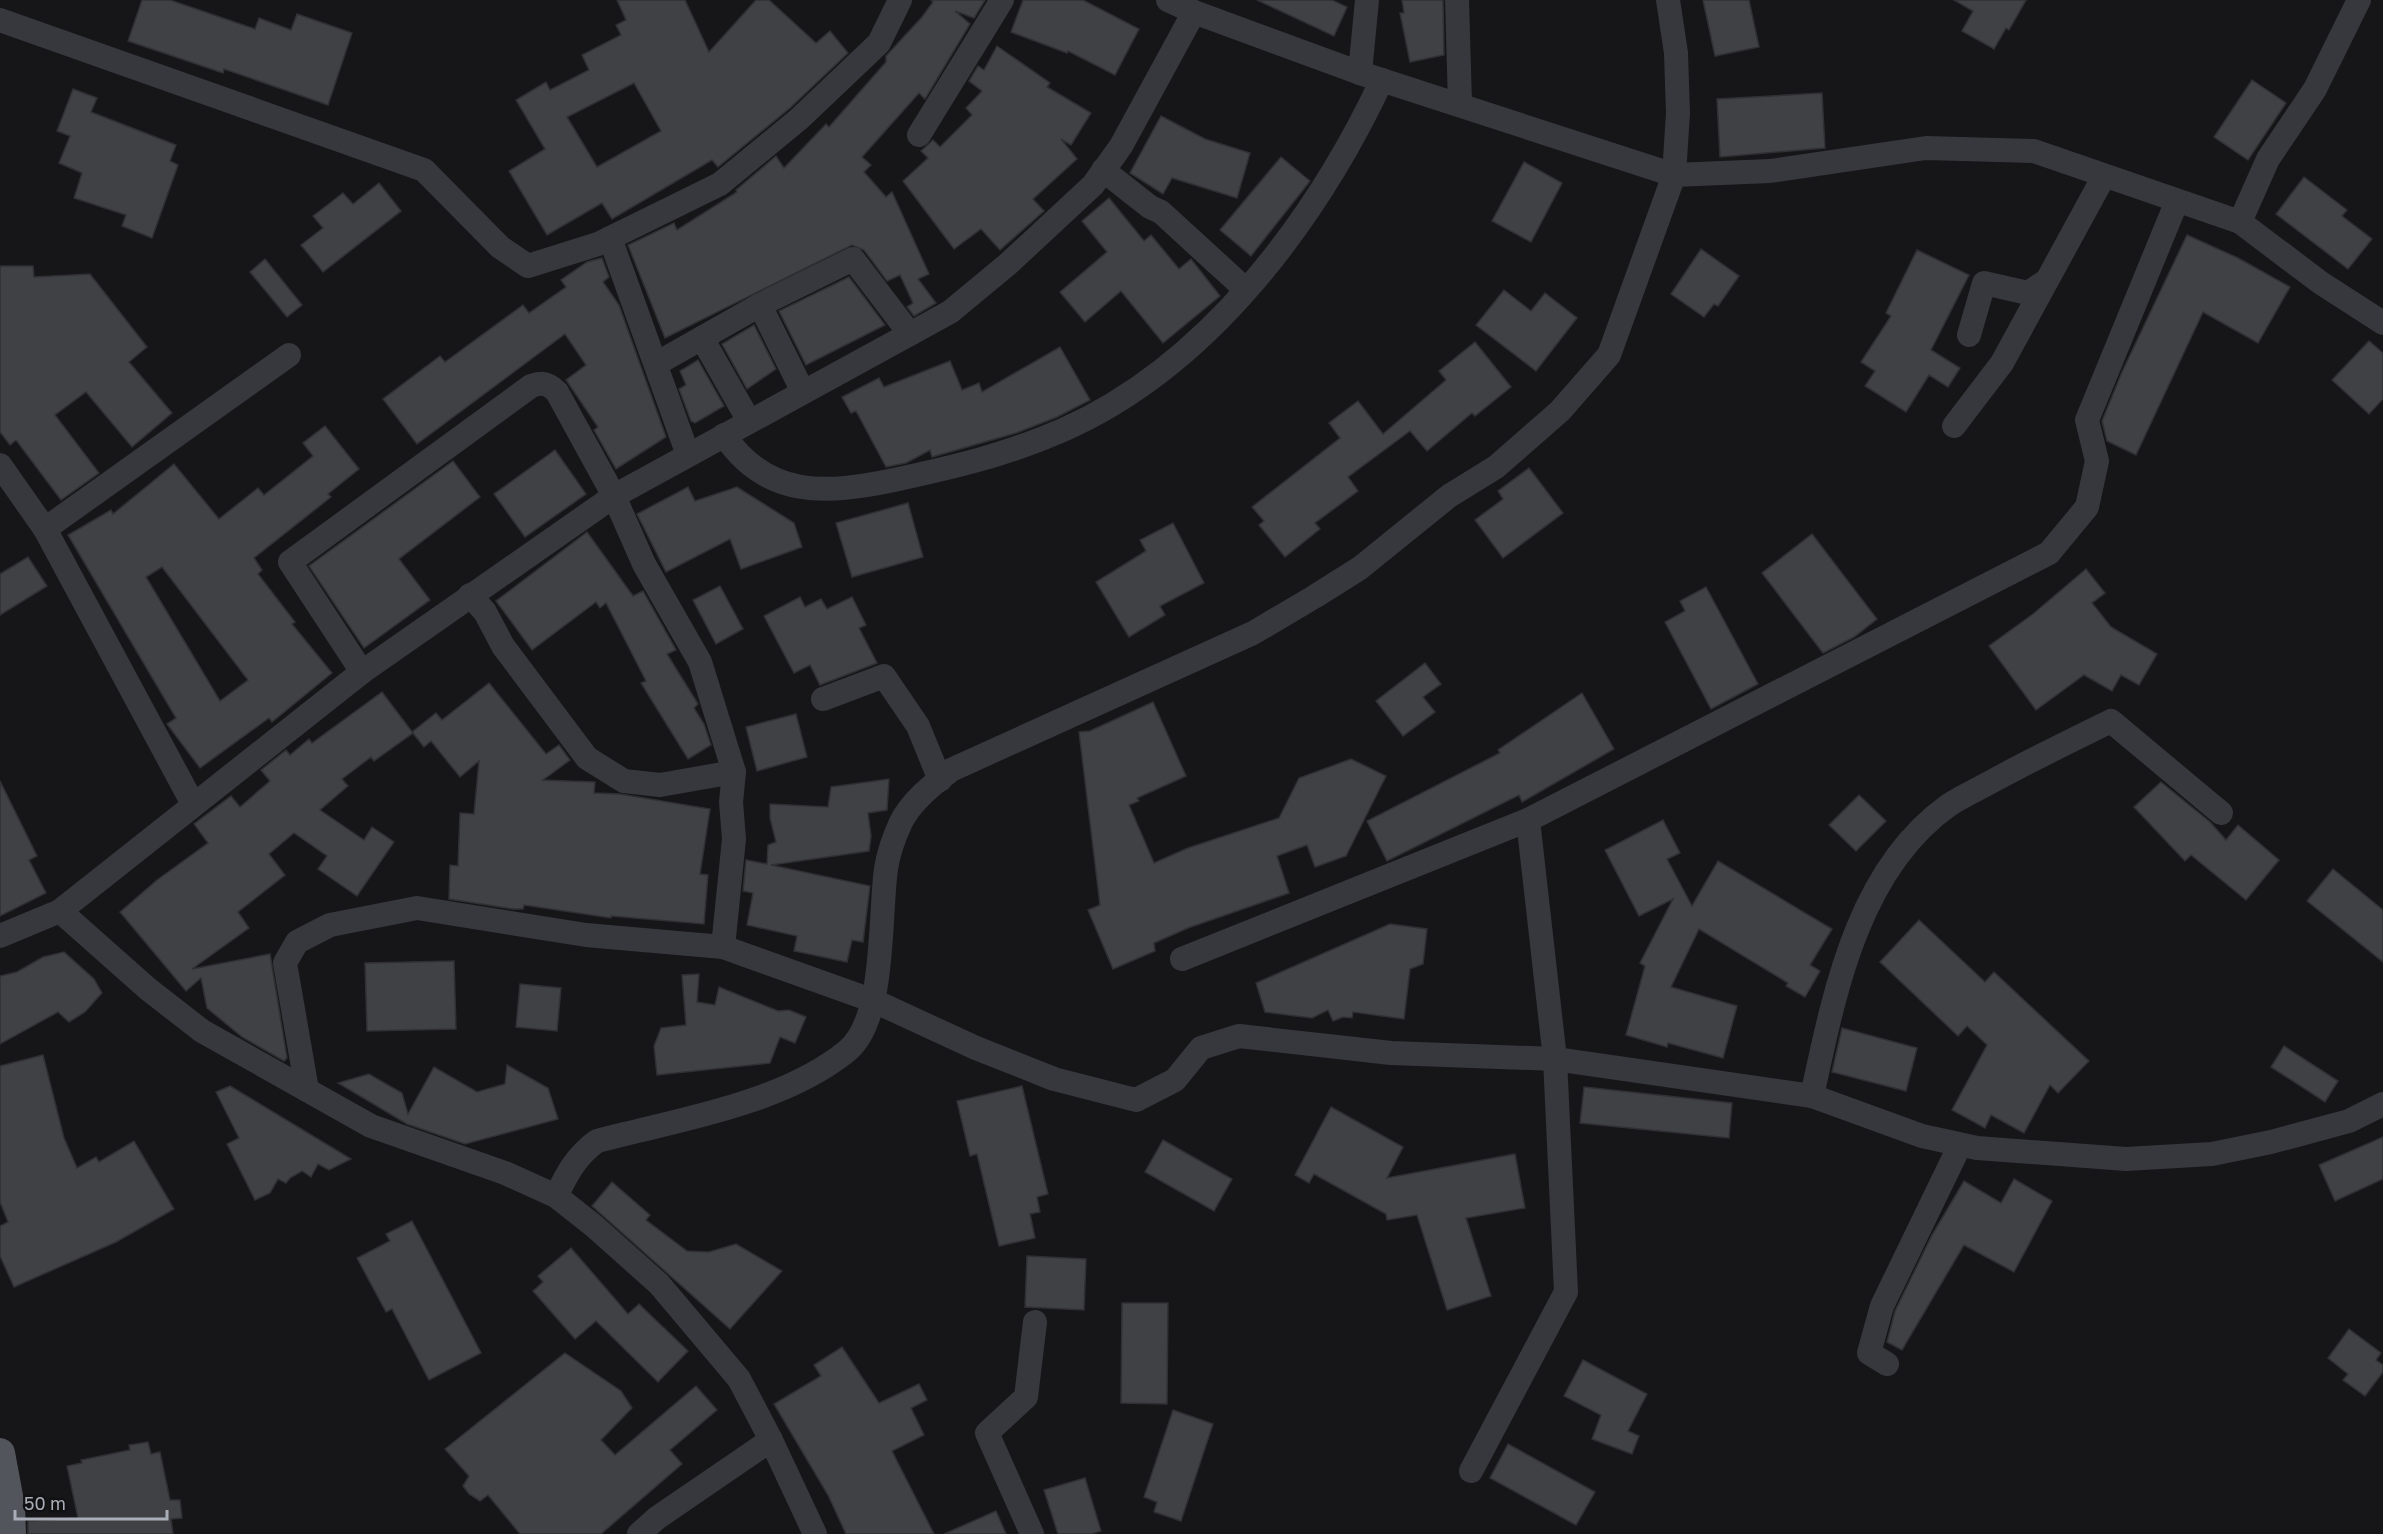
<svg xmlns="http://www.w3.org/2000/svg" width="2383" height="1534" font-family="'Golos Text',sans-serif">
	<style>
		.building { fill: #404145; stroke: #303034; stroke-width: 1.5; fill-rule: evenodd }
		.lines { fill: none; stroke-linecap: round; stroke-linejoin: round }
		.minor { stroke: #37383d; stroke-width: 24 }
		.major { stroke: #53555c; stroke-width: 30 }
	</style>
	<rect width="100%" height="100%" fill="#161618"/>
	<g class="building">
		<polygon points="142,0 170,0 255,29 259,18 291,30 297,14 352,33 328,105 224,69 223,73 128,41"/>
		<path d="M617,0H685L709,52L756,0H769L816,43L830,31L848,53L790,108L718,167L712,160L612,219L602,203L547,235L509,171L545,149L516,100L546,82L550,90L589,70L582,55L621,35L616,25L626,20ZM634,83L661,131L597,167L567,117Z"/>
		<polygon points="931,0 985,0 974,18 955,11 970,24 925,99 919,93 862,157 871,165 864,172 886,197 892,192 929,274 918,279 936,303 914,316 907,307 913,303 900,275 887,281 864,250 852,245 665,338 628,245 674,223 677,230 737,192 736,190 776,156 784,168 826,124 829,127 886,62 886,56 922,17 933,2"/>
		<polygon points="1023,0 1083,0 1139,29 1115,75 1068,51 1067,53 1011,32"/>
		<polygon points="1257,0 1332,0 1347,7 1334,36"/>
		<polygon points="1402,0 1443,0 1444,55 1410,62 1400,13 1404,13"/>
		<polygon points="1703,0 1749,0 1759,47 1715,56"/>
		<polygon points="1954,0 2026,0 2009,30 2006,28 1994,49 1962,31 1973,11"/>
		<polygon points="997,46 1050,83 1047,87 1091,113 1071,145 1061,139 1077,159 1033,199 1044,211 1000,250 981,229 954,249 903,181 928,158 921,151 933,140 940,147 972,115 966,108 982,91 969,81 978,66 984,70"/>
		<polygon points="2252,80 2286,103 2248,160 2214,137"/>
		<polygon points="73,89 97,98 91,112 176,145 170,161 178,165 152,238 122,226 126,215 74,198 82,173 59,163 70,136 57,131"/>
		<polygon points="1822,93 1825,148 1720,157 1717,99"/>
		<polygon points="1161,116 1205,139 1250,153 1237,198 1172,178 1163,194 1130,173"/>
		<polygon points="1281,157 1310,181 1251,256 1220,230"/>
		<polygon points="1524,162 1562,183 1531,242 1492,221"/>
		<polygon points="2304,177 2347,210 2342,216 2372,239 2348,269 2276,214"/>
		<polygon points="379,183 401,211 323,272 301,245 323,228 313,216 343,193 353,204"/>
		<polygon points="1109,198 1144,241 1151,235 1179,269 1191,259 1220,296 1163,343 1121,291 1085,322 1060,292 1107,252 1082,221"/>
		<polygon points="2187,235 2238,258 2290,287 2258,343 2203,312 2136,455 2107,441 2102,421 2122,372"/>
		<polygon points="1701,249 1739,276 1718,306 1714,304 1704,317 1671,294"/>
		<polygon points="1917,250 1969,275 1931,350 1960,368 1948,387 1929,375 1906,412 1865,386 1875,371 1861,362 1891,316 1886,313"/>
		<polygon points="602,258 609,277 603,282 619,305 666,437 616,469 594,430 598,427 566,380 586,365 565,334 417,444 383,399 440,356 445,362 523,305 529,313 566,287 561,280 587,262"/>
		<polygon points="265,259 302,305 287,317 250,272"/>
		<polygon points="0,266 33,266 34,277 90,274 147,347 129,362 172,413 132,447 86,392 55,415 99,473 61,500 16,440 10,445 0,432"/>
		<polygon points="849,277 885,325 806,365 779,311"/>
		<polygon points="1504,290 1531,311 1545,293 1577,318 1536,371 1476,325"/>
		<polygon points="754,325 776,369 747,389 722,344"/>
		<polygon points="2369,341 2383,353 2383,399 2369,414 2332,380"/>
		<polygon points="1475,342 1511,387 1475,416 1472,413 1427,451 1410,431 1348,477 1358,491 1315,523 1320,529 1285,557 1259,525 1264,521 1252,507 1340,438 1329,423 1358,401 1383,434 1446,380 1439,371"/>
		<polygon points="1060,347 1090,400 1057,417 1016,433 932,457 930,450 906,463 886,467 856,411 851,413 842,397 879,378 884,387 950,361 962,390 979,383 982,392"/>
		<polygon points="698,360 724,406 695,423 691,421 679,389 686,385 680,371"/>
		<path d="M325,426L359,469L328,494L331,497L254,558L262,570L258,574L295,622L292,624L332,673L272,722L269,718L200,768L167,724L176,718L68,535L111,510L113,514L174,464L219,519L258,488L264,495L313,456L303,443ZM162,567L248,680L220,701L146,577Z"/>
		<polygon points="555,450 586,494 525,537 494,494"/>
		<polygon points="453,461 480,497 399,559 430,600 364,648 309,566"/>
		<polygon points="1529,468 1563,513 1503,558 1475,520 1503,499 1498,491"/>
		<polygon points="688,487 695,501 737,487 794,523 802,547 741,569 730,539 666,572 637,514"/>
		<polygon points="908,503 923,557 852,577 836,523"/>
		<polygon points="1173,523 1204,583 1160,606 1165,615 1129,637 1096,582 1146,551 1140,540"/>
		<polygon points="587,532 633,596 643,591 676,650 667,654 698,704 694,708 704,724 711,745 688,759 641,683 646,681 606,603 600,608 596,602 532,650 496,601"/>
		<polygon points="1812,534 1877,619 1854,637 1823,653 1762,573"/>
		<polygon points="28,557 47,586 0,615 0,574"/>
		<polygon points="2086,569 2105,593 2092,603 2111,627 2157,654 2139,685 2121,675 2112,691 2084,675 2036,710 1989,646 2033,614"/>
		<polygon points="720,586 743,629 716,644 693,600"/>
		<polygon points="1706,587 1758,684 1711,709 1665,622 1685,611 1680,601"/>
		<polygon points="800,597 805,607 821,599 827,609 852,597 866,625 859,628 877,663 820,685 810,665 794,673 764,616"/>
		<polygon points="1425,663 1441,684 1423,697 1435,712 1403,736 1376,701"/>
		<polygon points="489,683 546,754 559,745 570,760 543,780 595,782 594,793 620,794 710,809 700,874 708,875 704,924 611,916 611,918 524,905 523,909 513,909 449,899 450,865 458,866 460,813 474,814 479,761 460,777 431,741 424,747 412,732 436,713 442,720"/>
		<polygon points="382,692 413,733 374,761 371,757 342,779 348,786 320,810 364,840 372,827 394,842 357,896 318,869 327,856 294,833 269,854 285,875 238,912 249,928 192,969 270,954 287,1058 284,1061 242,1037 207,1008 201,978 186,991 120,912 157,880 208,843 194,824 231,796 240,807 270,781 261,770 286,750 290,755 309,739 312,743"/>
		<polygon points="1582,693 1614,749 1522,802 1519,795 1387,861 1367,821 1500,753 1498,750"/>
		<polygon points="1153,702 1186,776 1137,798 1139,801 1129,805 1154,863 1188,848 1279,818 1299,778 1351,759 1386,776 1346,856 1315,867 1307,845 1277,856 1289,893 1188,928 1154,943 1155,951 1113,969 1088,910 1100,905 1079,732 1090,731"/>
		<polygon points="796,714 807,757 757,771 746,727"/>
		<polygon points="889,779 887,810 868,813 871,836 869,851 771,865 870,886 863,942 852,940 847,962 794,951 797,936 747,925 753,893 743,891 746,860 767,864 768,845 776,842 770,818 770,804 828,807 831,787"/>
		<polygon points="0,781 37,856 29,860 46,893 0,916"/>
		<polygon points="2161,782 2210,822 2226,840 2238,825 2279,860 2246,900 2191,855 2185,861 2134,807"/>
		<polygon points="1859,795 1886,821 1856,851 1829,825"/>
		<polygon points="1663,820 1680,853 1667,859 1692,906 1718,861 1832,929 1810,965 1820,971 1805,997 1786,986 1788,983 1699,929 1671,987 1737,1006 1723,1058 1668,1043 1667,1047 1626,1035 1645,966 1640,963 1673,899 1639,916 1605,850"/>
		<polygon points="2333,869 2383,910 2383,962 2307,901"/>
		<polygon points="1919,920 1985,982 1994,972 2089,1061 2058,1093 2050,1085 2024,1133 1991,1115 1985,1128 1952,1110 1987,1045 1967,1026 1958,1036 1880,962"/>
		<polygon points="1390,924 1427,929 1423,964 1410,969 1404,1019 1353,1012 1352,1018 1343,1017 1333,1021 1328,1010 1312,1018 1265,1012 1256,983"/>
		<polygon points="64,952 94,979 102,993 85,1012 69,1022 58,1012 0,1044 0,976 17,972 43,957"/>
		<polygon points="454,961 456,1029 367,1031 365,963"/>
		<polygon points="699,974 697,1002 715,1005 719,987 778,1011 789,1010 806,1017 795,1043 780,1037 770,1063 657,1075 654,1046 661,1028 686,1025 682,975"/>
		<polygon points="520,984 561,988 557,1031 516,1027"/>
		<polygon points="1842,1028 1917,1048 1906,1091 1832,1072"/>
		<polygon points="2284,1046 2338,1081 2325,1102 2271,1067"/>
		<polygon points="43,1055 64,1138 77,1168 96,1157 99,1162 134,1141 174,1209 116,1242 14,1287 0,1256 0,1226 8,1222 0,1202 0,1066"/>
		<polygon points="507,1065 548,1088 558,1119 465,1144 407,1124 338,1083 369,1074 402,1093 408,1114 434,1067 477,1092 505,1084"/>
		<polygon points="230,1086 351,1159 329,1170 318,1164 311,1177 302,1171 290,1178 286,1183 278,1179 270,1193 255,1200 227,1144 239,1138 216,1092"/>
		<polygon points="1022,1086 1048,1194 1037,1197 1040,1212 1030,1214 1035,1238 999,1246 977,1154 970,1156 957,1101"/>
		<polygon points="1584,1087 1732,1103 1729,1138 1580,1123"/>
		<polygon points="1331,1107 1403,1147 1387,1178 1515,1154 1525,1208 1466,1218 1491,1296 1447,1310 1417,1215 1387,1220 1386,1214 1314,1174 1309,1183 1295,1175"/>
		<polygon points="2383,1137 2383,1179 2335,1201 2319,1165"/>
		<polygon points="1163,1140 1232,1179 1214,1211 1145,1172"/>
		<polygon points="2014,1179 2052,1201 2014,1272 1964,1245 1902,1350 1887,1342 1895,1311 1932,1235 1964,1181 2001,1203"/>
		<polygon points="612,1182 650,1215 646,1220 687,1251 709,1252 736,1244 782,1271 730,1329 592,1206"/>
		<polygon points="412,1221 481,1353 429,1380 392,1309 386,1312 357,1258 390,1241 386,1234"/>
		<polygon points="571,1248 628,1314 639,1304 688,1351 658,1382 596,1321 575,1339 533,1291 543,1282 538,1276"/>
		<polygon points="1027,1256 1086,1259 1084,1310 1025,1307"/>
		<polygon points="1122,1303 1168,1303 1167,1404 1121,1403"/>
		<polygon points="2349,1329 2381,1353 2376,1360 2383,1365 2383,1372 2365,1396 2343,1380 2348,1374 2328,1358"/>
		<polygon points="842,1347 879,1403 919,1384 927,1400 911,1408 924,1435 892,1451 934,1534 846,1534 828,1495 774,1404 821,1376 814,1365"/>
		<polygon points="565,1353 621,1391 632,1408 601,1440 615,1455 696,1386 717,1410 670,1450 682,1464 601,1534 520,1534 488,1495 480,1501 469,1494 463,1486 469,1476 445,1449"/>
		<polygon points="1583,1360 1647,1394 1628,1431 1639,1436 1632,1454 1592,1439 1601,1415 1564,1396"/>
		<polygon points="1173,1410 1213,1424 1181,1521 1154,1512 1157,1502 1144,1497"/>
		<polygon points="148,1442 151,1454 160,1452 170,1500 180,1500 182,1518 171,1519 173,1534 28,1534 28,1521 78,1518 67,1466 82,1463 81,1460 130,1450 129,1445"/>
		<polygon points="1508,1444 1595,1492 1576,1525 1490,1478"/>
		<polygon points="1085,1478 1101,1531 1091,1534 1058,1534 1044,1490"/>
		<polygon points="996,1511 1006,1534 944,1534"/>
	</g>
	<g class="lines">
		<g class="minor">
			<polyline points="1168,0 1194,12 1360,73 1674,175 1770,171 1926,148 2034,151 2240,222 2321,283 2383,323"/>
			<polyline points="1457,0 1460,104"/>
			<polyline points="0,20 424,170 500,247 528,266 598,244 720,184 799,119 879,43 900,0"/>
			<polyline points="1360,73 1367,0"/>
			<polyline points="919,135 1002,0"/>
			<polyline points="1103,170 1150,207 1161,212 1245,289"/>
			<polyline points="2240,222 2268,159 2315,89 2359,0"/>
			<polyline points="610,238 688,455"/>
			<polyline points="760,305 803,392"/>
			<polyline points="1969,335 1984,283 2028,293 2046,281"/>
			<polyline points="702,338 749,421"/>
			<polyline points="656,364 760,305 853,259 910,334"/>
			<polyline points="1954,426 2002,363 2104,176"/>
			<path d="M724,435C767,499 827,494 894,480C954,467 1006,455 1063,430C1208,366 1316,220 1382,80"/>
			<polyline points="0,465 45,529 193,804"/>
			<polyline points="45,529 289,355"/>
			<polyline points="470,595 485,612 503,646 587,758 624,781 660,785 734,772"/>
			<polyline points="823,699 884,676 918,726 940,780"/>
			<polyline points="60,911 148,989 202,1031 371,1126 505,1173 556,1196 594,1226 659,1284 739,1379 771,1440"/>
			<polyline points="0,936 60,911 362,672 614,496 950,312 1008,264 1093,185 1121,146 1194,12"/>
			<polyline points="723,947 874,1001 976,1048 1054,1079 1136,1100 1175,1080 1201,1048 1239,1036 1391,1053 1555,1059 1812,1096 1922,1136 1977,1148 2126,1159 2212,1154 2271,1142 2349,1121 2383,1104"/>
			<polyline points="1182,959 1528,820 2049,553 2087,507 2097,461 2087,420 2177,201"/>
			<path d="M307,1090L285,963L297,942L330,925L417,908L586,935L723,947L734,839L731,802L734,772L700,662L644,564L614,496L557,392C548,383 542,382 531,386L290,562L362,672"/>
			<path d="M1812,1096C1834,995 1857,870 1949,805C1961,797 1976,790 1989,783C2029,761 2070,741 2111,721L2221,813"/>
			<path d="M556,1196C567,1174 576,1156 597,1141C677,1120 782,1104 847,1051C886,1019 879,919 886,869C888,855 895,835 901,822C912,800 933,785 951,770L1253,633L1314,597L1360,568L1449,496L1496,467L1560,411L1609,355L1674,175L1678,113L1676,53L1668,0"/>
			<polyline points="1887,1364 1869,1353 1882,1306 1960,1145"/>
			<polyline points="1471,1471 1566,1292 1555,1059 1528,820"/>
			<polyline points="639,1534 657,1518 771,1440 815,1534"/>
			<polyline points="1032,1534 987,1433 1026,1397 1035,1322"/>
		</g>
		<polyline class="major" points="0,1453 10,1507 11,1534"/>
	</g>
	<path d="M15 1510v9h152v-9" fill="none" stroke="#a8adb8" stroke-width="3"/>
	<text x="24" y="1510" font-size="18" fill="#a8adb8" stroke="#111113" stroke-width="4.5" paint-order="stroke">50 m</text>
</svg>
